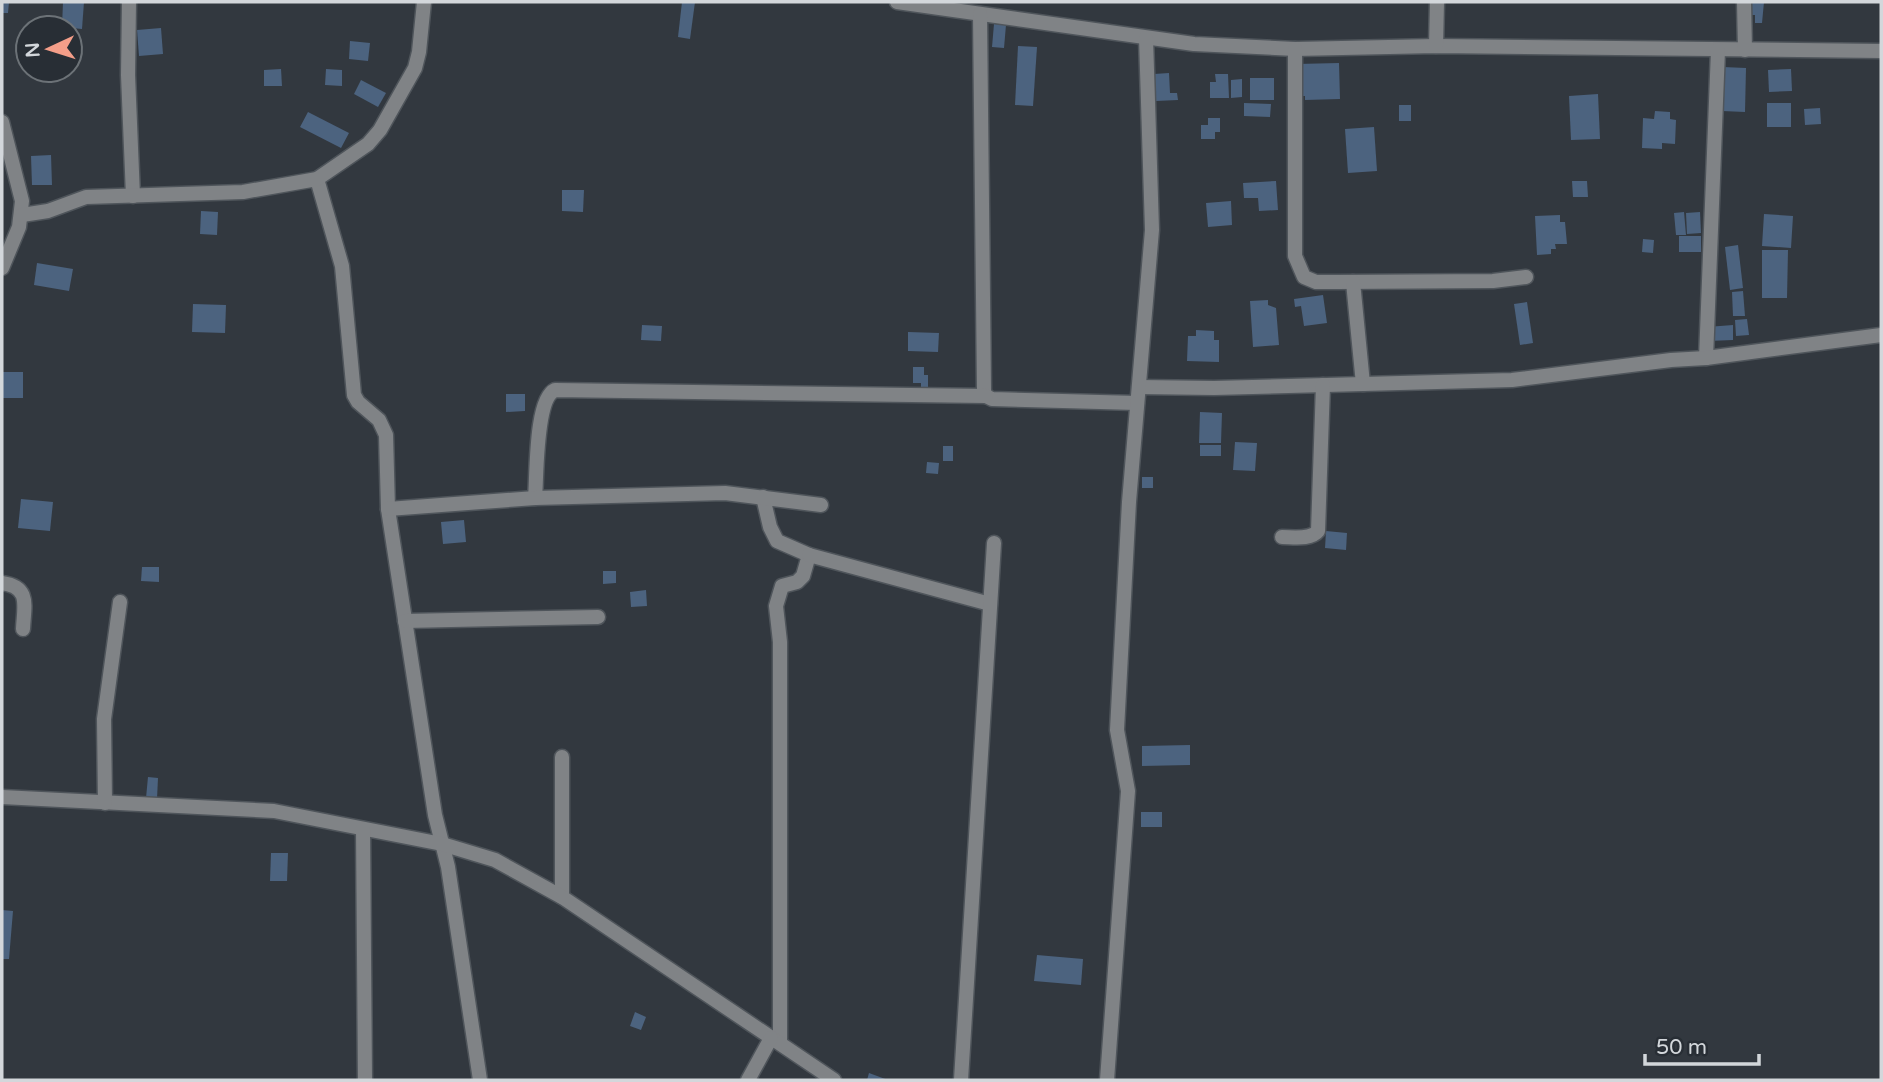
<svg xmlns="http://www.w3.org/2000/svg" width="1883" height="1082" font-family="'Varela Round',sans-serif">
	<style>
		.building { fill: #4c637f }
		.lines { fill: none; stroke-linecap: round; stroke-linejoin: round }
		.street-casing { stroke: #4f555b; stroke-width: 17 }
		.street { stroke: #808386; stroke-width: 14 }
	</style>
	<rect width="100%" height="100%" fill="#32383f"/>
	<g class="building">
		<polygon points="2,2 9,2 8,13 2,13"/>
		<polygon points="63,2 84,2 82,29 62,27"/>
		<polygon points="682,2 695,2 690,39 678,37"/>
		<polygon points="1748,2 1764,2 1762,23 1755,23 1755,15 1749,15"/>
		<polygon points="994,24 1006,25 1004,48 992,47"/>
		<polygon points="161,28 163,54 139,56 137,30"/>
		<polygon points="70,35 78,36 78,46 70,46"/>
		<polygon points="350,41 370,43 368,61 349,59"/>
		<polygon points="1018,46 1037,47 1033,106 1015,105"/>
		<polygon points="1339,63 1340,99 1305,100 1305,96 1297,96 1297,64"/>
		<polygon points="1723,67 1746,68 1745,112 1722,111"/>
		<polygon points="281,69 282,86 264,86 264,70"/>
		<polygon points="326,69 342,70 342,86 325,85"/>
		<polygon points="1791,69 1792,91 1769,92 1768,70"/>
		<polygon points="1169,73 1170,93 1177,93 1178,100 1156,101 1154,74"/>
		<polygon points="1215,74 1228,74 1229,98 1210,98 1210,82 1216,82"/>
		<rect x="1250" y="78" width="24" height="22"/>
		<polygon points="1242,79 1242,97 1231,98 1231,80"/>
		<polygon points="361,80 386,93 378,107 354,94"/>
		<polygon points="1598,94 1600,139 1571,140 1569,96"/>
		<polygon points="1244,103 1271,104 1270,117 1244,116"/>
		<rect x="1767" y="103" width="24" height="24"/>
		<rect x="1399" y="105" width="12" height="16"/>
		<polygon points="1820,108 1821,124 1805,125 1804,109"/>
		<polygon points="1655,111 1670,112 1670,119 1676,120 1675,144 1662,143 1662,149 1642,148 1643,118 1654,119"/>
		<polygon points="308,112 349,133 341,148 300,127"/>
		<polygon points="1208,118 1220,118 1220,132 1215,132 1215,139 1201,139 1201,125 1208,125"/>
		<polygon points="1374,127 1377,171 1348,173 1345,129"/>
		<polygon points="51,155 52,185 32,185 31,156"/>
		<polygon points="1276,181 1278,210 1259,211 1258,198 1244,198 1243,183"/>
		<polygon points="1572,181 1587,181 1588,197 1573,197"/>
		<polygon points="562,190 584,190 583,212 562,211"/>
		<polygon points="1231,201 1232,225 1208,227 1206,203"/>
		<polygon points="201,211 218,212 217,235 200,234"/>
		<polygon points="1684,212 1686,235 1676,235 1674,213"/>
		<polygon points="1700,212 1701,233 1687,234 1686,213"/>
		<polygon points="1764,214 1793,216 1791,248 1762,246"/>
		<polygon points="1560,215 1560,222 1565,222 1567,244 1555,244 1556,249 1551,249 1551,254 1537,255 1535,216"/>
		<rect x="1679" y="236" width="22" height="16"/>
		<polygon points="1643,239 1654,240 1653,253 1642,252"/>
		<polygon points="1738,245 1743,288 1730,290 1725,247"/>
		<polygon points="1762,250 1788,250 1787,298 1762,298"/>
		<polygon points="37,263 73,269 69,291 34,285"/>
		<polygon points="1743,291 1745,316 1733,316 1732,292"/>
		<polygon points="1323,295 1327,323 1304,326 1301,306 1295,307 1294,299"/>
		<polygon points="1268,300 1268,305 1276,308 1279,345 1253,347 1250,301"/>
		<polygon points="1527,302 1533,343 1520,345 1514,304"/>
		<polygon points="193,304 226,305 225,333 192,332"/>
		<polygon points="1747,319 1749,335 1736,336 1735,320"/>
		<polygon points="642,325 662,326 661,341 641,340"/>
		<polygon points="1733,325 1733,340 1708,341 1707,327"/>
		<polygon points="1196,330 1214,331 1214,340 1219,340 1219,362 1187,361 1188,336 1196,336"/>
		<polygon points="908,332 939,333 938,352 908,351"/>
		<polygon points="913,367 924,367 924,375 928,375 928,388 921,388 921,383 913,383"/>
		<rect x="2" y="372" width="21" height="26"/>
		<polygon points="506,394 525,394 525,411 506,412"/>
		<polygon points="1200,412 1222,413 1221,443 1199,443"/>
		<polygon points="1235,442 1257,443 1255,471 1233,470"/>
		<rect x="1200" y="445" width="21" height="11"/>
		<rect x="943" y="446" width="10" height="15"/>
		<polygon points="927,462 939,463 938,474 926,473"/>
		<rect x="1142" y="477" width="11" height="11"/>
		<polygon points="21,499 53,502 50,531 18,528"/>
		<polygon points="464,520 466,542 443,544 441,522"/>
		<polygon points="1326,531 1347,533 1346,550 1325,548"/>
		<polygon points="142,567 159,567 159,582 141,581"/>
		<polygon points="603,571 616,571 616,583 603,584"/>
		<polygon points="646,590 647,606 631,607 630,592"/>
		<polygon points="1190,745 1190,765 1142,766 1142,746"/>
		<polygon points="148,777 158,778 157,799 146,798"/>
		<rect x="1141" y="812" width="21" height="15"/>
		<polygon points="271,853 288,853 287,881 270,881"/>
		<polygon points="2,910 13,911 9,959 2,959"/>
		<polygon points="1037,955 1083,959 1081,985 1034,981"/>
		<polygon points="635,1012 646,1017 641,1030 630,1026"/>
		<polygon points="869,1073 888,1080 867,1080"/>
	</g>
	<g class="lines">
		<defs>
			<g id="street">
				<polyline points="129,2 128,75 133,196"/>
				<polyline points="897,2 1194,44 1295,49 1436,46 1881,51"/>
				<polyline points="1744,2 1745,50"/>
				<polyline points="980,14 984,391 986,396 992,399 1137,403"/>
				<polyline points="1436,46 1437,2"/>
				<polyline points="1295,49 1295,256 1304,277 1316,282 1337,282 1493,281 1526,277"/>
				<polyline points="2,122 22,201 19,227 2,268"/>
				<polyline points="317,179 342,266 354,395 358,402 379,420 386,435 388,509 435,815 448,867 480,1080"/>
				<polyline points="22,215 48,211 86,197 243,192 317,179 368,144 380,130 415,68 419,52 424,2"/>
				<polyline points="1353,282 1363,384"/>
				<polyline points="1706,358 1718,50"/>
				<polyline points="1139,387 1214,388 1512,380 1671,360 1706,358 1881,335"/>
				<polyline points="763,497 770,527 777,541 809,555 803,576 797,582 782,586 776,606 780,642 780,1042"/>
				<path d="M535,498C537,476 535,399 555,390L986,396"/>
				<polyline points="388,509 535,498 725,493 821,505"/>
				<path d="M1282,537C1293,537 1311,540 1318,531L1323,385"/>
				<polyline points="809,555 990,604"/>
				<path d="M2,583C31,587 24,606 23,629"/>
				<polyline points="405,621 598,617"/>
				<polyline points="562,757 562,897"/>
				<polyline points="2,797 274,811 442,844 495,860 562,897 834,1080"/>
				<polyline points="105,803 104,719 120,602"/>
				<polyline points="363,829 365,1080"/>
				<polyline points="748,1080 771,1038"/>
				<polyline points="961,1080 994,543"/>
				<polyline points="1107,1080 1128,791 1117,730 1129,502 1152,230 1146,38"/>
			</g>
		</defs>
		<use href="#street" class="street-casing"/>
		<use href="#street" class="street"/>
	</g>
	<rect width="1883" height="1082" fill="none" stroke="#d3d7db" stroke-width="7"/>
	<g transform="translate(49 49) rotate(266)"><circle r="33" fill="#282e35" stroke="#6c7277" stroke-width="2"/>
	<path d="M0-5L12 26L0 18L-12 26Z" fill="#f49e89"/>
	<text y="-10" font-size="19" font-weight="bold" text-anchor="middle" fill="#d3d7db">N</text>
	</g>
	<path d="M1645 1054v10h114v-10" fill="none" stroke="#d3d7db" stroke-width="3.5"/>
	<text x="1656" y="1054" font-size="21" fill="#d3d7db" stroke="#282e35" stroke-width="5" paint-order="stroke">50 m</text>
</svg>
